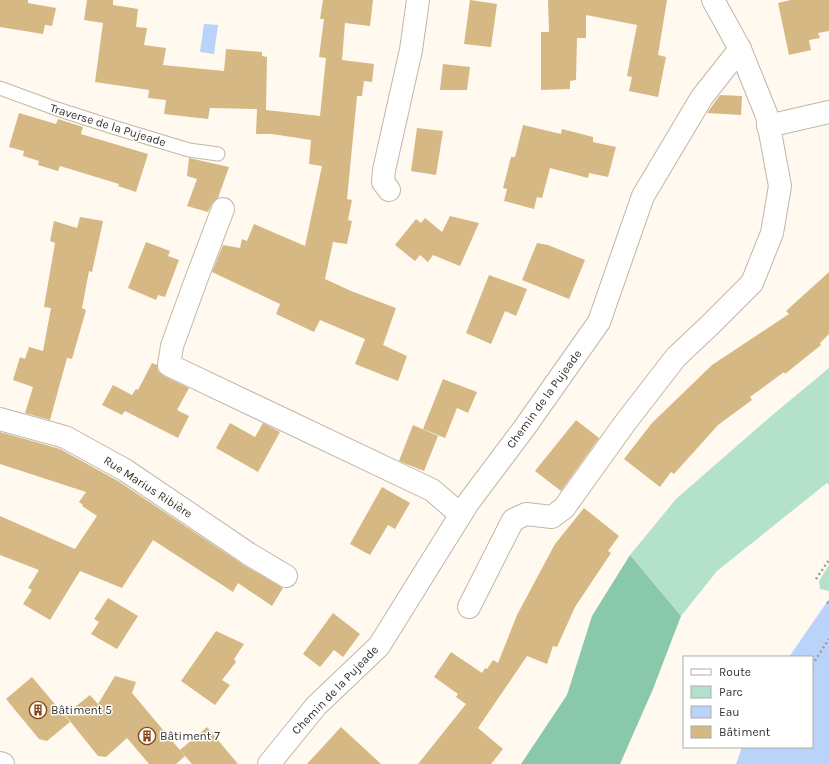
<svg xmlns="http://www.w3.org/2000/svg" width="829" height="764" font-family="Karla,sans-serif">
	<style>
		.green { fill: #b4e1cc }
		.forest { fill: #89c8ab }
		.water { fill: #bad3fa }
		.building { fill: #d6b884 }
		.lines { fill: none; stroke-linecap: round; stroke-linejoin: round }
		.lane-casing { stroke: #c0b7a7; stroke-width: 15 }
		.street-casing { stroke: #c0b7a7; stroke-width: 24 }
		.path { stroke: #9f9a91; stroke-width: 2.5; stroke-dasharray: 2 3; stroke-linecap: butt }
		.lane { stroke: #fff; stroke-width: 13 }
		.street { stroke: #fff; stroke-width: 22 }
		.labels { text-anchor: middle; stroke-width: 3; stroke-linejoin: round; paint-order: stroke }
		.street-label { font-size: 12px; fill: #35322b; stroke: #fff }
		.poi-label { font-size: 12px; fill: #35322b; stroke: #fff; text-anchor: start }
	</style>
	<rect width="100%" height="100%" fill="#fff9ef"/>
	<g class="green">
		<polygon points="829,368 829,485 827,483 717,571 681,616 630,555 676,499 770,417"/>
		<polygon points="829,565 829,591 820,589 819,581"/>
	</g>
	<polygon class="forest" points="630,555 681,616 653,689 620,764 521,764 567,695 592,616"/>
	<g class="water">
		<polygon points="204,24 218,25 214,54 200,52"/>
		<polygon points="829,599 829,764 736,764 742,747 812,747 812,657 789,657"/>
	</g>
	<g class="building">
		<polygon points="0,0 28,0 28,3 56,8 52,26 45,25 43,34 0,27"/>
		<polygon points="87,0 113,0 113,5 138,9 136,27 147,28 144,45 166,48 163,65 224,71 226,49 262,52 262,56 267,57 266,110 320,116 326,58 319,57 324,19 320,19 323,0 373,0 370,26 345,23 342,60 374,64 372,82 364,81 362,96 357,96 347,199 352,200 348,220 352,221 347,244 333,242 325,279 351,291 396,308 383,345 407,356 398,381 355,364 365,339 320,320 314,332 276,314 280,304 212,272 223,245 240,248 242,239 247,241 254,224 305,246 322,166 309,164 311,140 272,134 256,134 257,109 210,108 208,119 164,114 166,100 148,98 149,90 95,82 103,23 84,20"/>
		<polygon points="470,0 497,4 491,47 464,44"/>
		<polygon points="548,0 667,0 658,55 666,57 658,97 629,91 632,77 627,76 637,25 586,15 586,38 577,38 576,80 570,81 570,89 541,90 541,32 549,32"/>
		<polygon points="791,0 829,0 829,31 818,33 820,38 809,40 811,50 789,55 778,3"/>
		<polygon points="443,64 470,67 467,90 440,90"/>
		<polygon points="720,95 742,96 741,115 707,113"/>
		<polygon points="19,113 56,124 58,119 83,127 81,134 148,154 136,192 118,186 119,184 60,166 58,171 38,165 39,161 23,156 24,151 9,147"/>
		<polygon points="523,125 561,134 562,129 593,137 593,142 616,147 608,177 589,173 588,178 550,168 542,198 537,197 534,209 504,201 507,189 503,188 511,157 515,157"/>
		<polygon points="417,128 443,131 436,175 411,171"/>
		<polygon points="189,158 229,167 218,198 215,200 212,204 208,212 187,206 197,179 187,176"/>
		<polygon points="450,216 479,223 460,266 433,255 428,262 420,255 415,261 395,245 416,219 421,223 425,218 442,232"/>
		<polygon points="80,217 103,221 92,272 89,271 82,308 86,310 72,359 67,358 50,420 25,413 33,387 13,380 20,357 25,359 29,347 43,351 51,308 44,307 55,243 50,241 54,221 77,228"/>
		<polygon points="146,242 170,251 168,256 179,260 165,297 158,295 156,300 128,288"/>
		<polygon points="537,243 548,245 585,260 569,299 522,280"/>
		<polygon points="829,272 829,334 820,343 821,345 785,374 784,372 750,397 752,400 718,425 674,474 671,472 660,487 624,459 652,423 712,365 789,314 786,311"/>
		<polygon points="489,275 527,289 516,316 505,311 491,344 466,333"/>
		<polygon points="152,363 157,365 158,371 164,376 189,388 177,410 189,416 178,438 125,411 122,415 102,405 113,385 132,395 136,389 138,390"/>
		<polygon points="443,379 477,392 468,413 457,408 445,438 423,429"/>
		<polygon points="576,420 599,438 561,491 535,471"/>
		<polygon points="230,423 255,437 263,423 280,432 258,472 216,448"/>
		<polygon points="413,425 438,436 424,471 399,461"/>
		<polygon points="0,432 60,449 118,481 242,564 283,588 272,606 238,583 233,592 153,540 122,588 80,571 50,620 23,604 32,590 28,588 39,570 0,555 0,516 75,549 97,516 82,506 83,505 79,502 86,492 0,464"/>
		<polygon points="382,487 410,503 395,529 388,525 370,555 350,544"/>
		<polygon points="584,508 619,536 608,551 611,553 575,607 557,647 553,646 547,664 527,656 478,728 503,749 491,764 418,764 466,704 456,697 458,694 434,677 451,652 482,673 485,668 487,669 493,660 498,663 517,615 555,544"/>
		<polygon points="108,598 138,616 117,649 91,634 99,622 94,619"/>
		<polygon points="333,613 360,634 343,657 334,650 320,667 303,654"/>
		<polygon points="216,631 244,644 234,659 236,662 222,680 230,685 215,705 181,681"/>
		<polygon points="115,676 136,682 132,693 185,756 176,764 149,764 127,738 106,757 98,756 65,715 90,695 98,704"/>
		<polygon points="32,677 70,722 47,741 39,739 6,699"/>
		<polygon points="207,727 238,764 192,764 180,750"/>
		<polygon points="341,727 381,764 307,764"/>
	</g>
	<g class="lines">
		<defs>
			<polyline id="lane" points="0,88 57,109 113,127 189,150 218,154"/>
			<g id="street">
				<polyline points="768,126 829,112"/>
				<polyline points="389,190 383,182 384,170 411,50 418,0"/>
				<polyline points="223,209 196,280 172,346 169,365 432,490 460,514"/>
				<polyline points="0,419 65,437 125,470 249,554 286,576"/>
				<polyline points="469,607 513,520 526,514 552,517 564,508 625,423 676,357 710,325 752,283 772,233 780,186 767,116 740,49 713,0"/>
				<polyline points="0,763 3,764"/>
				<polyline points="269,764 316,706 379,646 468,503 525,427 599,322 643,196 702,97 740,49"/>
			</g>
		</defs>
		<use href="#lane" class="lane-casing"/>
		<use href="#street" class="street-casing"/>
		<g class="path">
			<polyline points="816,579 829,560"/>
			<polyline points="827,602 829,604"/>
			<polyline points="812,665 829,639"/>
		</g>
		<use href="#lane" class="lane"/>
		<use href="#street" class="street"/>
	</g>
	<defs>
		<symbol id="building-ring" viewBox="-11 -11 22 22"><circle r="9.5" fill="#fff" stroke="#894615" stroke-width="1.5"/><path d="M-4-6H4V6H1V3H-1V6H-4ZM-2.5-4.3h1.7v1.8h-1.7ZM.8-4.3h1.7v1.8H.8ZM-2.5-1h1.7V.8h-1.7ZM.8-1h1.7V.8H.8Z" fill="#894615"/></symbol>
	</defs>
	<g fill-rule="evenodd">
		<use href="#building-ring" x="28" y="700" width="20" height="20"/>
		<use href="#building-ring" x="137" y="726" width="20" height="20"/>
	</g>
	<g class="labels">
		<g class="street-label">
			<text transform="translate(108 125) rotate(17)" y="4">Traverse de la Pujeade</text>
			<text transform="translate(544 399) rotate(-54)" y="4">Chemin de la Pujeade</text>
			<text transform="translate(148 487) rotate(33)" y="4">Rue Marius Ribière</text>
			<text transform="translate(335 690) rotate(-46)" y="4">Chemin de la Pujeade</text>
		</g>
		<g class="poi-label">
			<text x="51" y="714">Bâtiment 5</text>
			<text x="160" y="740">Bâtiment 7</text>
		</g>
	</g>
	<rect x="683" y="656" width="130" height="92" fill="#ffffff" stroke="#aeadaa"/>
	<rect x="691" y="669" width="20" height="6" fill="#ffffff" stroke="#aeadaa"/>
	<text x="719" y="676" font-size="12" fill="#35322b">Route</text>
	<rect x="691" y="686" width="20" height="12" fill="#b4e1cc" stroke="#aeadaa"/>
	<text x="719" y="696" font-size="12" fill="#35322b">Parc</text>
	<rect x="691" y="706" width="20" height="12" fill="#bad3fa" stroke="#aeadaa"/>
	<text x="719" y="716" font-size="12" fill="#35322b">Eau</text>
	<rect x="691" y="726" width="20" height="12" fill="#d6b884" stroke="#aeadaa"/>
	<text x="719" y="736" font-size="12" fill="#35322b">Bâtiment</text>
</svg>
